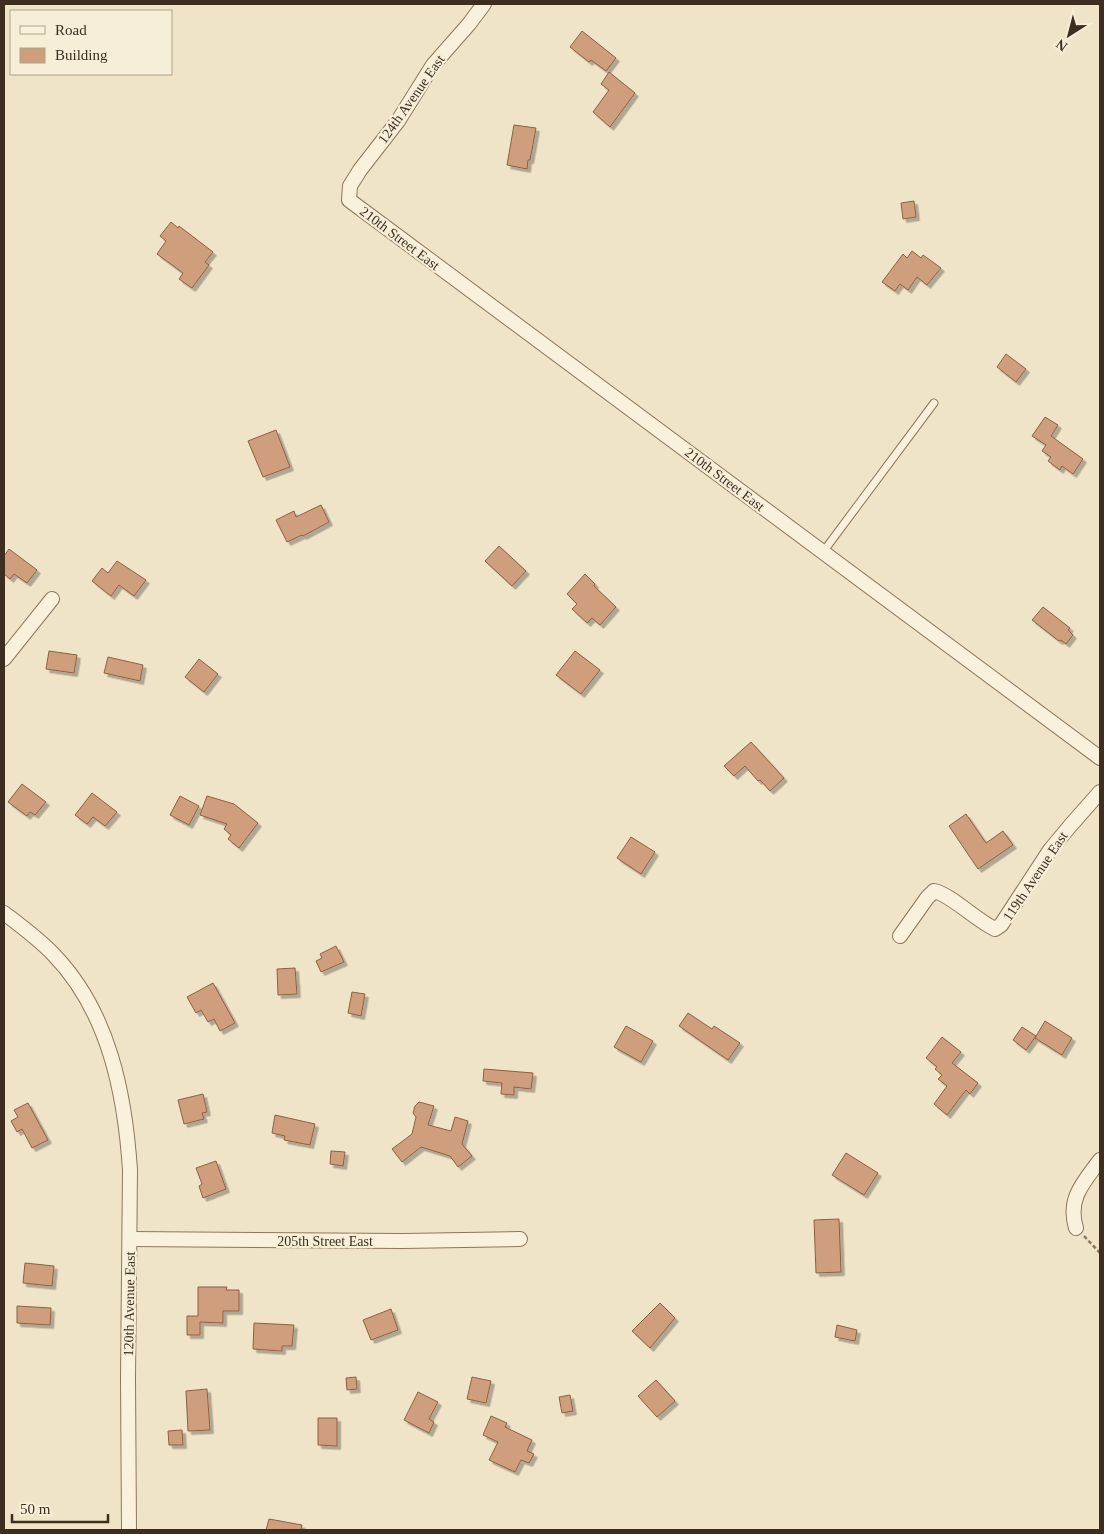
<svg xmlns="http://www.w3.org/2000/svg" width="1104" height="1534" font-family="'Times New Roman',serif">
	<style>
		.building { fill: #cf9f7d; stroke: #8d5f41; filter: url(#shadow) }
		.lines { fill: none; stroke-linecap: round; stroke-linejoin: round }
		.lane-casing { stroke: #8d765c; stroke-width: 9 }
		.street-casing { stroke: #8d765c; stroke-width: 16 }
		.path { stroke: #8d765c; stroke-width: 2.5; stroke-dasharray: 4 2.5; stroke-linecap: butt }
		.lane { stroke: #faf1dc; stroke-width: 7 }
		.street { stroke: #faf1dc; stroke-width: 14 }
		.labels { text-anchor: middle; stroke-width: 4.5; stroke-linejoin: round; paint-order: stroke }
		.street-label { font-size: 14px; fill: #3d2e20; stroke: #f7eed8 }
	</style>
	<defs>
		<filter id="shadow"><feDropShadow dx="3.5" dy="3.5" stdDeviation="0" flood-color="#0004"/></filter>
	</defs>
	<rect width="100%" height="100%" fill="#f0e4c8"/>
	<g class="building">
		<polygon points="582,31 616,58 606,71 591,60 589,62 570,47"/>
		<polygon points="609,72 635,93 610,127 593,112 609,90 601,84"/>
		<polygon points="514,125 536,128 530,160 528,160 527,169 507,165"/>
		<polygon points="914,201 916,217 903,219 901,203"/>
		<polygon points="171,222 178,228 179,226 213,252 205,262 209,265 192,288 179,279 183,273 157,254 166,241 160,236"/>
		<polygon points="912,251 921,258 923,255 941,268 927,285 917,277 908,290 900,284 895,291 882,282 903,254 907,258"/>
		<polygon points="1006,354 1026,369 1016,382 997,367"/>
		<polygon points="1045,417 1058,425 1051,436 1083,459 1073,474 1062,466 1060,470 1048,461 1051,457 1042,451 1046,445 1032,436"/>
		<polygon points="276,430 290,467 263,477 248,441"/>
		<polygon points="321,505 329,522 303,536 302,535 287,542 276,520 294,511 296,517"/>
		<polygon points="499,546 526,571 512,586 485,561"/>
		<polygon points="9,549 37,570 27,583 14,574 10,579 4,574 4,556"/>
		<polygon points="117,561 146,580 134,596 119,585 111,596 92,581 102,568 108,573"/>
		<polygon points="585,574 595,584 594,586 616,607 600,625 592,618 587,623 572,609 577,604 567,594"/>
		<polygon points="1043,607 1070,628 1068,630 1073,635 1066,644 1061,640 1059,641 1032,620"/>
		<polygon points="49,651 77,655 74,673 46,669"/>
		<polygon points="575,651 600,670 581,694 556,675"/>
		<polygon points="108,657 143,665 140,681 104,673"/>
		<polygon points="199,659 218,674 204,692 185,677"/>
		<polygon points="751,742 784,778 770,791 760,780 758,781 745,766 734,776 724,766"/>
		<polygon points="22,784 46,802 35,815 30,812 27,816 8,802"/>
		<polygon points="92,793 117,812 105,826 93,817 87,824 75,815"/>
		<polygon points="180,796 199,806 189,825 170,815"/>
		<polygon points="207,796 234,804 258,823 239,848 228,839 231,835 224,829 227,824 200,815"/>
		<polygon points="966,814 986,843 1003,831 1013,845 978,869 949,826"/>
		<polygon points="631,837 655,852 641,874 617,858"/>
		<polygon points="336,946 344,962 321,972 316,961 322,958 320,954"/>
		<polygon points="295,968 297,994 278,995 277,969"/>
		<polygon points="213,983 235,1023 220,1031 214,1019 208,1022 201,1010 196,1013 187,997"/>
		<polygon points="352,992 365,994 361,1016 348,1013"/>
		<polygon points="688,1013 712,1029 714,1026 740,1043 728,1060 679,1026"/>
		<polygon points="1045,1021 1072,1038 1062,1055 1035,1038"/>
		<polygon points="626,1026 653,1041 641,1062 614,1047"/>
		<polygon points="1022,1027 1036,1036 1026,1050 1013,1040"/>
		<polygon points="942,1037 961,1052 952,1063 978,1083 970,1094 966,1090 947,1115 934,1104 947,1086 938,1079 942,1075 935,1069 937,1067 926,1058"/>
		<polygon points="484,1069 533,1073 531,1089 514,1087 514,1095 501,1094 502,1083 483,1081"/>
		<polygon points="203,1094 207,1112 202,1113 204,1119 184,1124 178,1100"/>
		<polygon points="419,1102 434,1106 428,1125 451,1131 455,1117 468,1121 462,1144 472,1156 458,1167 450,1156 421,1147 402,1162 392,1149 412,1134 416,1117 413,1113 415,1106"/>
		<polygon points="28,1103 48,1140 32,1148 22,1129 17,1132 11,1121 18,1117 14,1110"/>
		<polygon points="275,1115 315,1124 310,1145 284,1140 285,1136 272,1133"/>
		<polygon points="331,1151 345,1152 343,1166 330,1164"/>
		<polygon points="846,1153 878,1173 864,1195 832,1175"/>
		<polygon points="216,1161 226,1189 203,1198 199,1186 202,1184 196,1168"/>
		<polygon points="839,1219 841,1272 816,1273 814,1220"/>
		<polygon points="25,1263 54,1266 52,1286 23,1283"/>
		<polygon points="198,1287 227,1287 226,1290 239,1290 239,1311 223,1311 223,1323 200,1322 200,1335 187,1335 187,1316 198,1316"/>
		<polygon points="660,1303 675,1318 650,1348 632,1331"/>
		<polygon points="17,1306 51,1308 50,1325 17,1323"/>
		<polygon points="391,1309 398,1330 371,1340 363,1320"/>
		<polygon points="254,1323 294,1325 292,1346 282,1346 282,1351 253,1349"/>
		<polygon points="837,1325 857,1330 855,1341 835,1337"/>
		<polygon points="356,1377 357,1389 347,1390 346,1378"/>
		<polygon points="472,1377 491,1381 486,1403 467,1399"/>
		<polygon points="656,1380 675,1401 657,1417 638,1396"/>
		<polygon points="207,1389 210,1430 188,1431 186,1391"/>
		<polygon points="418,1392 438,1402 429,1419 434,1422 429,1433 404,1420"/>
		<polygon points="570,1395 573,1411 562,1413 559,1397"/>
		<polygon points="491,1416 507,1423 505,1427 532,1440 527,1451 534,1454 529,1463 521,1460 515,1472 489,1460 498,1442 483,1435"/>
		<polygon points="318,1418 337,1418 337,1446 318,1445"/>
		<polygon points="182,1430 183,1445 169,1445 168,1431"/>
		<polygon points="269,1519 302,1525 301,1530 266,1530"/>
	</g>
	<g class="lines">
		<defs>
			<polyline id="lane" points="823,552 934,403"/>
			<g id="street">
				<polyline points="484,4 469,24 433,65 398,121 360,170 350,186 349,200 1100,758"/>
				<polyline points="4,659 52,599"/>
				<path d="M4,913C21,926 39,939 54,955C109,1012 125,1094 130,1170L128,1379L129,1530"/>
				<path d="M900,936L927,898L934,891C950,894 977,921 995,929L1001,925L1050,850L1070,826L1100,792"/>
				<path d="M1076,1228C1067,1198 1084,1182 1100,1160"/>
				<polyline points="130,1239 403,1241 520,1239"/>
			</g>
		</defs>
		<use href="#lane" class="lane-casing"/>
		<use href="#street" class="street-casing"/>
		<polyline class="path" points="1084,1236 1100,1253"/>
		<use href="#lane" class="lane"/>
		<use href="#street" class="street"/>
	</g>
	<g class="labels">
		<g class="street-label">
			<text transform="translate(411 99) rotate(-55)" y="5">124th Avenue East</text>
			<text transform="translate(400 238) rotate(37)" y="5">210th Street East</text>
			<text transform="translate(725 479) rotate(37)" y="5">210th Street East</text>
			<text transform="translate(1035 876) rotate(-56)" y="5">119th Avenue East</text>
			<text x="325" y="1246">205th Street East</text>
			<text transform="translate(129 1304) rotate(-89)" y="5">120th Avenue East</text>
		</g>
	</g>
	<rect width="1104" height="1534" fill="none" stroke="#3d2e20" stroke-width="10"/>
	<rect x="10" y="10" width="162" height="65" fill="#f7eed8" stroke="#ada18e"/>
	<rect x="20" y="26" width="25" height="8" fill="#faf1dc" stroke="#ada18e"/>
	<text x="55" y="35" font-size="15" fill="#3d2e20">Road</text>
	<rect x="20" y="48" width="25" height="15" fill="#cf9f7d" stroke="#ada18e"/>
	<text x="55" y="60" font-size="15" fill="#3d2e20">Building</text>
	<g transform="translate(1069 35) rotate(216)" stroke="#f7eed8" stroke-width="4" paint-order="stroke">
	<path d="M0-4L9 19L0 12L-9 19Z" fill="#3d2e20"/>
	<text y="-8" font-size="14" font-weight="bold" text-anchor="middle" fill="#3d2e20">N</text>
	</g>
	<path d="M12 1514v8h96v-8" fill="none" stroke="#3d2e20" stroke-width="2.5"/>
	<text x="20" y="1514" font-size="15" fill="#3d2e20" stroke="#f7eed8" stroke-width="4" paint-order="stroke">50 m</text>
</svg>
